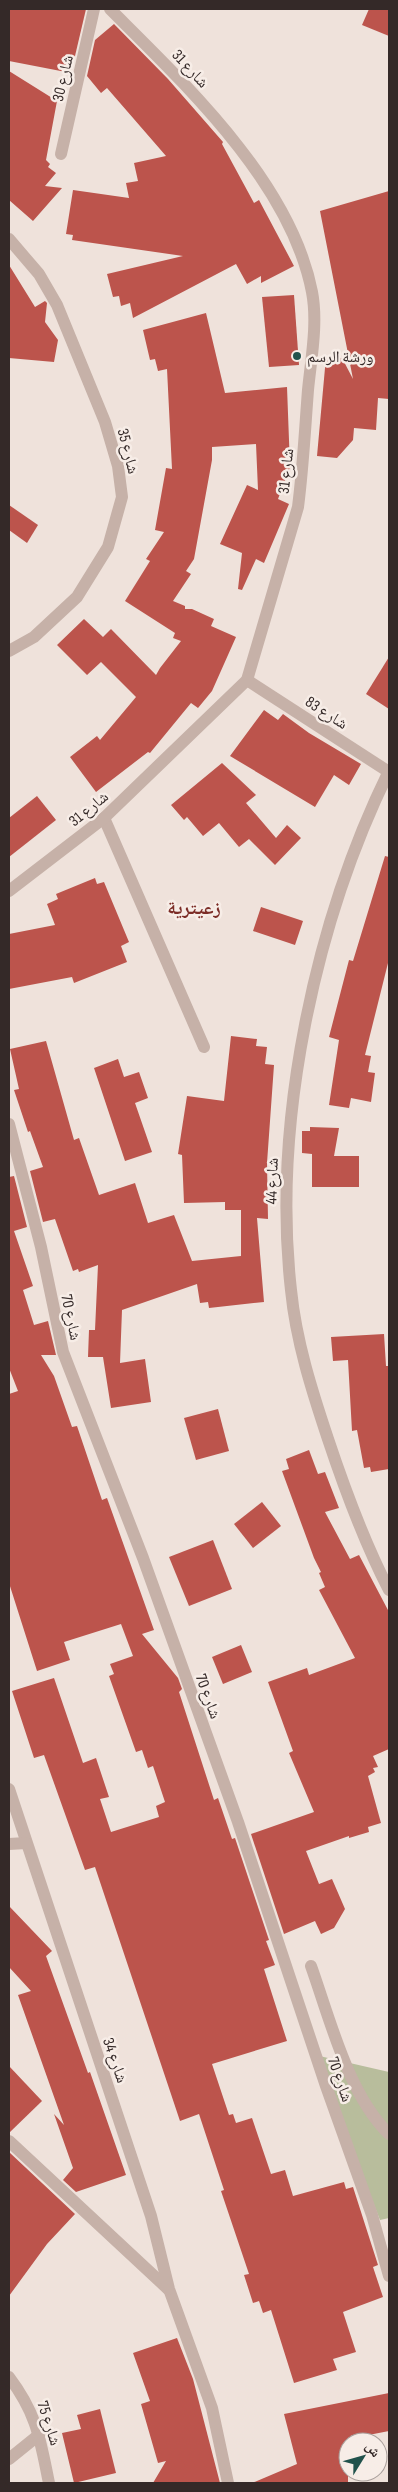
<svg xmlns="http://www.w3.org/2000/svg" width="398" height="2492" font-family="'Sofia Sans Condensed','Noto Naskh Arabic',sans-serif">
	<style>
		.green { fill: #b8bd9c }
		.building { fill: #bc544c }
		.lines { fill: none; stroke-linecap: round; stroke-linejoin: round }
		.minor { stroke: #c6b1a8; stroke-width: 12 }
		.poi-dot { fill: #21524c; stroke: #f7ede7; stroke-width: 2 }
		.labels { text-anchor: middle; stroke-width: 5; stroke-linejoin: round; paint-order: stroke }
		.street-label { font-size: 16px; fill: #342928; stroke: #f7ede7 }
		.poi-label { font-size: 16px; fill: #342928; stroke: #f7ede7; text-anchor: start }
		.quarter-label { font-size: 19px; font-weight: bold; fill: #7c2d27; stroke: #f7ede7 }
	</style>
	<rect width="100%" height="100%" fill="#efe2db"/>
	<polygon class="green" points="315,2055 389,2072 389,2218 380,2220"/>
	<g class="building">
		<polygon points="9,9 86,9 71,73 9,61"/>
		<polygon points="369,9 389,9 389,36 362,25"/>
		<polygon points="114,24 168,79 223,142 222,144 254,203 259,200 294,266 261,283 261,276 247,284 236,264 133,318 130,303 121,306 119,296 113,297 107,274 183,256 72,240 73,235 66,234 73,190 129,198 126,183 138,181 134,163 166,156 107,88 101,93 87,76 95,40"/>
		<polygon points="9,71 57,101 46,160 50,164 48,167 56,173 45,186 62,188 33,221 9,200"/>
		<polygon points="389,191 389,399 378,398 376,430 354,428 353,440 337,458 317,456 326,357 342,358 353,379 320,211"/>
		<polygon points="9,265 35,307 45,301 47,303 45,322 58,340 54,362 9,358"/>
		<polygon points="294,295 299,365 269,367 262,297"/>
		<polygon points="206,313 225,393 287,387 290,467 278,499 289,504 264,563 256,559 242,590 238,589 242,553 220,544 247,485 258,490 256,444 212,447 212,460 194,559 186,571 191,574 173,601 185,606 185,609 192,609 214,619 211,626 236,637 212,691 198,708 191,703 150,753 148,752 96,792 70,757 97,736 100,740 136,697 101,662 87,675 57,645 84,619 103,637 111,629 156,675 160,668 181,641 173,638 175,633 125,601 150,561 146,559 164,532 155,530 166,468 172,469 167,369 158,371 155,359 150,360 143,330"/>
		<polygon points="9,505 38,525 27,543 9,530"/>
		<polygon points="389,657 389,709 366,694"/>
		<polygon points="264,710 278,720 283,714 309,733 361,764 349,785 334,775 315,807 230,756"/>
		<polygon points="222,763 256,795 246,803 276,838 287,825 301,838 275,865 249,839 239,847 219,823 203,836 187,817 184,820 171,805"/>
		<polygon points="37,796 56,820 9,857 9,818"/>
		<polygon points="385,856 389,857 389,959 365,1055 371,1056 368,1072 375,1073 371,1102 351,1098 349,1108 329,1105 339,1040 329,1037 349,960 353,961"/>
		<polygon points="95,878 97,884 104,882 129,942 121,946 127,962 74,983 72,977 9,989 9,934 55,925 47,904 58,899 56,894"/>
		<polygon points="261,907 303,921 295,945 253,931"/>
		<polygon points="231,1036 257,1039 256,1046 267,1047 265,1064 274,1065 267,1163 268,1219 257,1218 264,1302 209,1308 208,1302 200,1303 197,1284 122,1310 120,1363 145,1359 151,1402 111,1408 103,1357 88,1357 89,1330 95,1330 98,1265 79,1272 78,1269 73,1271 55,1219 43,1222 30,1171 43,1167 30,1131 28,1132 14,1090 19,1089 10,1049 46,1041 74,1140 79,1138 99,1195 135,1183 148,1223 174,1215 192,1261 241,1256 241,1210 225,1210 225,1202 184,1203 182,1155 178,1154 187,1096 224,1101"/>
		<polygon points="118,1059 124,1077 139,1072 148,1098 135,1103 152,1152 125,1161 94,1068"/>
		<polygon points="310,1127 339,1128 334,1156 359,1156 359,1187 312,1187 312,1154 302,1153 302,1131 310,1131"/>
		<polygon points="14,1176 27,1227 14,1231 33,1286 23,1290 34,1325 48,1321 56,1355 41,1355 54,1376 72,1427 77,1426 102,1500 107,1498 154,1630 142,1634 178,1678 182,1689 179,1692 214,1800 218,1798 232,1839 235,1838 269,1940 266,1941 275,1965 264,1969 287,2041 212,2064 229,2115 233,2114 236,2123 252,2118 271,2174 285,2170 293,2196 344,2182 346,2189 353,2187 378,2265 373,2267 383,2297 343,2312 356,2352 333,2359 337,2370 294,2383 271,2310 263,2313 259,2301 253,2303 244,2275 249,2274 221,2191 224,2190 199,2114 180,2121 95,1867 85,1870 44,1755 34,1758 12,1691 54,1678 83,1763 96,1758 109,1797 100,1799 111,1832 159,1817 156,1806 165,1802 153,1766 148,1768 142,1750 136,1752 109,1676 114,1674 110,1664 133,1656 121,1624 64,1642 70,1660 37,1671 9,1583 9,1394 18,1391 9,1368 9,1177"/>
		<polygon points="384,1334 386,1366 389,1366 389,1469 371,1472 370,1467 364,1468 357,1430 352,1431 348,1360 333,1361 331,1337"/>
		<polygon points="218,1409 229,1451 196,1460 184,1418"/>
		<polygon points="309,1450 318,1474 325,1472 339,1508 325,1512 350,1559 359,1555 389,1612 389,1749 373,1756 378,1767 373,1768 375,1772 368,1776 381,1823 368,1827 369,1832 349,1838 349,1836 306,1851 319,1884 332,1879 345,1909 334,1928 321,1934 315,1921 284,1934 251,1834 314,1812 289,1753 293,1751 268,1682 307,1668 309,1675 355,1658 319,1590 325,1587 319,1573 321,1572 314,1558 282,1471 289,1469 286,1459"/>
		<polygon points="262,1502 281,1526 253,1548 234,1524"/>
		<polygon points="213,1540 232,1589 189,1606 169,1557"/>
		<polygon points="241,1645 252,1672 223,1684 212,1657"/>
		<polygon points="9,1906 52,1951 46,1956 88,2073 90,2072 126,2175 76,2192 63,2180 73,2168 54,2114 64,2125 18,1995 31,1991 9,1967"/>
		<polygon points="9,2066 42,2101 9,2133"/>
		<polygon points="9,2152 75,2214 47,2244 9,2296"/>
		<polygon points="177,2338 193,2379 220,2483 153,2483 166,2461 158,2463 141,2404 150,2401 133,2353"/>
		<polygon points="389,2393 389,2431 348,2439 348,2483 252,2483 297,2464 284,2414"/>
		<polygon points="100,2409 116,2473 74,2483 62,2433 81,2429 77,2415"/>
	</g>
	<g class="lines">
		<g class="minor">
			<polyline points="61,154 94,9"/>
			<polyline points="9,239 39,274 57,305 105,422 118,466 122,497 108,547 77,597 34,637 9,651"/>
			<polyline points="247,680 389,772"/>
			<path d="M389,771C315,922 272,1122 291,1290C296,1341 312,1391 328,1439C345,1490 364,1542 389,1590"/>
			<polyline points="104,818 204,1047"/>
			<path d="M9,891L104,818L247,680L298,507C303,468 305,429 308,390C311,359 318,323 312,292C291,183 186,85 110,9"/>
			<polyline points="9,1124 41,1247 63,1352 143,1558 238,1822 326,2086 372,2215 389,2276"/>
			<polyline points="9,1789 151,2216 169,2289 212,2408 228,2483"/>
			<polyline points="9,1844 26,1843"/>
			<path d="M311,1966C330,2019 348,2094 389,2134"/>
			<polyline points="9,2141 168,2289"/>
			<path d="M9,2377C37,2414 40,2439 49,2483"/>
			<polyline points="9,2459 40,2434"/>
		</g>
	</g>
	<circle class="poi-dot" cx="297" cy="356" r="5"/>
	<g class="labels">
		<g class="street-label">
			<text transform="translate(191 68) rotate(47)" y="6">شارع 31</text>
			<text transform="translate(62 78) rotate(-77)" y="6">شارع 30</text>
			<text transform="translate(129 451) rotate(76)" y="6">شارع 35</text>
			<text transform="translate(285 471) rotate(-84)" y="6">شارع 31</text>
			<text transform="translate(327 712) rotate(33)" y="6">شارع 83</text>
			<text transform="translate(88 808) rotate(-39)" y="6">شارع 31</text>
			<text transform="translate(271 1181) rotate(-88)" y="6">شارع 44</text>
			<text transform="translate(72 1317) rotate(78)" y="6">شارع 70</text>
			<text transform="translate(209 1696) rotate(70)" y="6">شارع 70</text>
			<text transform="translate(116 2060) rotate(71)" y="6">شارع 34</text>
			<text transform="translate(341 2079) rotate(71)" y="6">شارع 70</text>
			<text transform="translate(50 2423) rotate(72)" y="6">شارع 75</text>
		</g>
		<g class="poi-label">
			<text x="307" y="362">ورشة الرسم</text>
		</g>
		<g class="quarter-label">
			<text x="194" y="914">زعيترية</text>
		</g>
	</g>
	<rect width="398" height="2492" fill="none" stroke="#342928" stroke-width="20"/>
	<g transform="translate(363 2457) rotate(53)"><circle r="24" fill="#f7ede7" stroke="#a99f9b"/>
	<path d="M0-4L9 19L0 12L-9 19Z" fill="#21524c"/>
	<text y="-8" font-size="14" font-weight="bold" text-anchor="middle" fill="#342928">ش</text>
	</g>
</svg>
